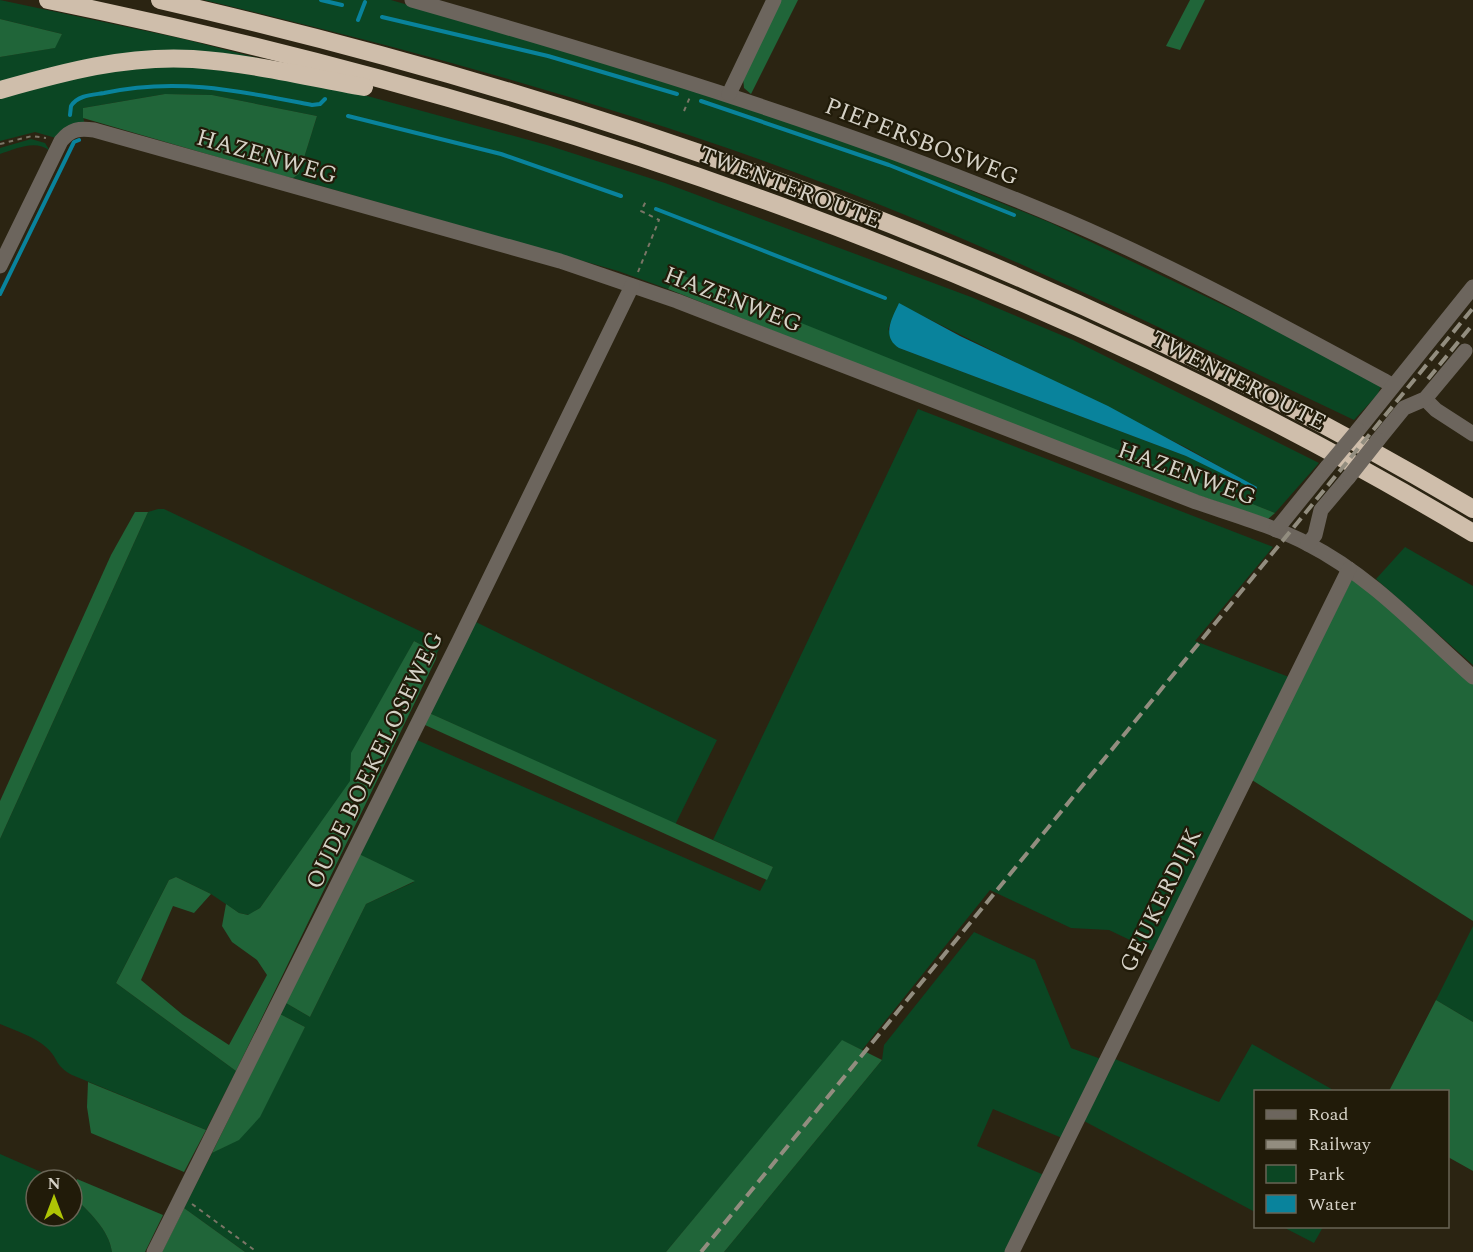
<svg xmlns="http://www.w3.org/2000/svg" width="1473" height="1252" font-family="Spectral,serif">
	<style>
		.green { fill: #0b4623; fill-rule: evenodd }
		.forest { fill: #206539 }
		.water { fill: #09839c }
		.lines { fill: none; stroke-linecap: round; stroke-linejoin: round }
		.stream { stroke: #09839c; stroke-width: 4 }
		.path { stroke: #7a7566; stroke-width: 2; stroke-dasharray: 4.5 4.5; stroke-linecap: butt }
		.minor { stroke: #6c655d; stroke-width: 15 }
		.highway { stroke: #cfbeab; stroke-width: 18 }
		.rail { stroke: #928d7f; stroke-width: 4; stroke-dasharray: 12 6; stroke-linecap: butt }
		.minor-bridge { stroke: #6c655d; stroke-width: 15 }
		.labels { text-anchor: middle; stroke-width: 4.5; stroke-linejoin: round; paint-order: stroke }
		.street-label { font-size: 24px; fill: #d5d1c6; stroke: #211b09 }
	</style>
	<rect width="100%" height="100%" fill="#2b2412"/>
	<g class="green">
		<polygon points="0,0 184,39 332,77 192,54 0,85 0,57 54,48 62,34 0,19"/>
		<path d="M204,0H391L699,90L898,161L1051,223L1335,358L1381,386L1378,394L1354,420C1185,340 1017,257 842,190C635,110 419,51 204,0Z"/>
		<path d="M182,64L338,88L547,145L665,183L971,297L1073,340L1319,463L1275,513L675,276L668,289L618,271L293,178L299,174L317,116L212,95L165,94L83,108L84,123L56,138L35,132L0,141V94L94,71ZM899,304L1189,449L1257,488L1186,456L899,348L888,329Z"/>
		<path d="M31,139L45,143L50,151C35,139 16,149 0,154V148Z"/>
		<polygon points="918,409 1273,547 1195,641 1289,677 1153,951 1109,930 1071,928 990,890 862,1050 843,1041 666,1252 245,1252 184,1208 212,1153 239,1139 305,1027 280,1014 286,1003 310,1017 366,904 414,882 359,854 417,740 760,891 773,867 713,840"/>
		<path d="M158,509H164L443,642L437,653L414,641L353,754L351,781L260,908L249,915L239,913L211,894L176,877L169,880L116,983L236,1071L206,1130L72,1075C54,1065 59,1059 47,1048C34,1036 16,1031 0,1024V839L148,512Z"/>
		<polygon points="1405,547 1473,586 1473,665 1376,579"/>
		<polygon points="476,622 717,740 675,825 427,712"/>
		<polygon points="1473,926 1473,1022 1436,1000"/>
		<polygon points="974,932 1035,960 1071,1048 1101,1059 1062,1138 993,1109 977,1146 1044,1175 1006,1252 724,1252 882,1060 884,1045"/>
		<polygon points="1252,1044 1335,1091 1256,1092 1255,1212 1084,1121 1115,1059 1219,1102"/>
		<path d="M0,1154L48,1175L50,1180H36V1216H72V1195C88,1211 109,1229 112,1252H0Z"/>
		<polygon points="1283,1227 1323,1227 1314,1243"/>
	</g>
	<g class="forest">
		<polygon points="781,0 798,0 751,94 744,88 743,78"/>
		<polygon points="1190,0 1205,0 1180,50 1166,46"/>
		<polygon points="0,19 62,34 55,48 0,57"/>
		<polygon points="165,94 212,95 317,116 299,174 293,178 283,176 83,118 83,108"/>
		<polygon points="675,276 684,276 1275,513 1268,519 1112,466 668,289"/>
		<polygon points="135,512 148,512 0,839 0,801 111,555"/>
		<polygon points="1352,579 1355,579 1473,682 1473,921 1252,780"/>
		<polygon points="414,641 437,653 436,659 236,1071 116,983 169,880 176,877 211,894 194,913 173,906 141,980 183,1015 229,1045 267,975 257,960 232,942 222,926 226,904 239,913 248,915 260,908 350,781 351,753"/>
		<polygon points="427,712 773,867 767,880 425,725"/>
		<polygon points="359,854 415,881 366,904 310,1017 286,1003"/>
		<polygon points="1436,1000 1473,1022 1473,1171 1448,1157 1448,1092 1389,1091"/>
		<polygon points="280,1014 305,1027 260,1117 239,1140 212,1153"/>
		<polygon points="842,1040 882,1060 724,1252 666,1252"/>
		<polygon points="88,1082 206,1130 184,1172 91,1133 87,1107"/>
		<path d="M77,1179L163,1215L145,1252H112C109,1229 88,1211 72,1195Z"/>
		<polygon points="184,1208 245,1252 162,1252"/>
	</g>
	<path class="water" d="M899,303L960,336L1108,406L1257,487L1256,490L1186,456L899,348C881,337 892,318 899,303Z"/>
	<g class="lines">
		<g class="stream">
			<polyline points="321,0 342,5"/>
			<polyline points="382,17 548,56 677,94"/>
			<polyline points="358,20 365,2"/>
			<polyline points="701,101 889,165 1014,215"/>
			<path d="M70,115L71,106C78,95 92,95 104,93C177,77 240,91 312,105L320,104L325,99"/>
			<polyline points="348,116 501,154 621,196"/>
			<polyline points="656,209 885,298"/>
			<polyline points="0,294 74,142 79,140"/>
		</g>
		<g class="path">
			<polyline points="684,111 690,97"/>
			<polyline points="0,144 32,136 46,138"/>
			<polyline points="638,272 659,220 641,211 647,199"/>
			<polyline points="192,1204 257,1252"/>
		</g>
		<g class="minor">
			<path d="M412,0C633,63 853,130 1065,220C1177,268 1285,327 1392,385"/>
			<polyline points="729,94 774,0"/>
			<path d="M0,266L61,141C71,129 79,128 94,130L560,261L677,301L1196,502C1234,515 1273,526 1308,544C1371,576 1421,631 1473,677"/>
			<polyline points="1425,399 1436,410 1473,434"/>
			<polyline points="1358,430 1473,287"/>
			<polyline points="1378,440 1404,408 1425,399 1465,351"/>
			<polyline points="1276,530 1327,467"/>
			<polyline points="1308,544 1315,535 1321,510 1348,478"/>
			<polyline points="154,1252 459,641 632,286"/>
			<polyline points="1012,1252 1349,569"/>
		</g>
		<g class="highway">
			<path d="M48,0C542,101 1039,273 1473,533"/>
			<path d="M160,0C625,106 1062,266 1473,509"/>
			<path d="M0,90C64,72 126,55 193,59C251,63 307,77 364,87"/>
		</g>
		<g class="rail">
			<polyline points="1428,379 1473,324"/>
			<polyline points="701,1252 1473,308"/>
		</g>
		<g class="minor-bridge">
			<polyline points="1327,467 1358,430"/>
			<polyline points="1348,478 1378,440"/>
		</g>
	</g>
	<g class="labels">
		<g class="street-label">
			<text transform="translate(922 141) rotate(21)" y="8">PIEPERSBOSWEG</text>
			<text transform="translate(267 156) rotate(16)" y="8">HAZENWEG</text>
			<text transform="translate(790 187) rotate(21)" y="8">TWENTEROUTE</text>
			<text transform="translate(733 299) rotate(21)" y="8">HAZENWEG</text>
			<text transform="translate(1239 380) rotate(27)" y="8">TWENTEROUTE</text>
			<text transform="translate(1187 473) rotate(20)" y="8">HAZENWEG</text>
			<text transform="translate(374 760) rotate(-64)" y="8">OUDE BOEKELOSEWEG</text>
			<text transform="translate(1160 900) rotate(-64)" y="8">GEUKERDIJK</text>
		</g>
	</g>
	<rect x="1254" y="1090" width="195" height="138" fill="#211b09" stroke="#696455" stroke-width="1.5"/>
	<rect x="1266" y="1110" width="30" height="9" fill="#6c655d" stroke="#696455" stroke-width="1.5"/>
	<text x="1308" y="1120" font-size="18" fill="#d5d1c6">Road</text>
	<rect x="1266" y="1140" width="30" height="9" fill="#928d7f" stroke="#696455" stroke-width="1.5"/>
	<text x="1308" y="1150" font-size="18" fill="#d5d1c6">Railway</text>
	<rect x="1266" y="1165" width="30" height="18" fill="#0b4623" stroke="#696455" stroke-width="1.5"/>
	<text x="1308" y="1180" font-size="18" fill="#d5d1c6">Park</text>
	<rect x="1266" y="1195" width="30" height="18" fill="#09839c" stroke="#696455" stroke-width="1.5"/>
	<text x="1308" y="1210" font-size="18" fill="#d5d1c6">Water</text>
	<g transform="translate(54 1198)"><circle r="28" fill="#211b09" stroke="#696455" stroke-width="1.5"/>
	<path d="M0-4.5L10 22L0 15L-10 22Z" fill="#afc505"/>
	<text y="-9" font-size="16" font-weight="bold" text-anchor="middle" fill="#d5d1c6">N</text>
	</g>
</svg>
